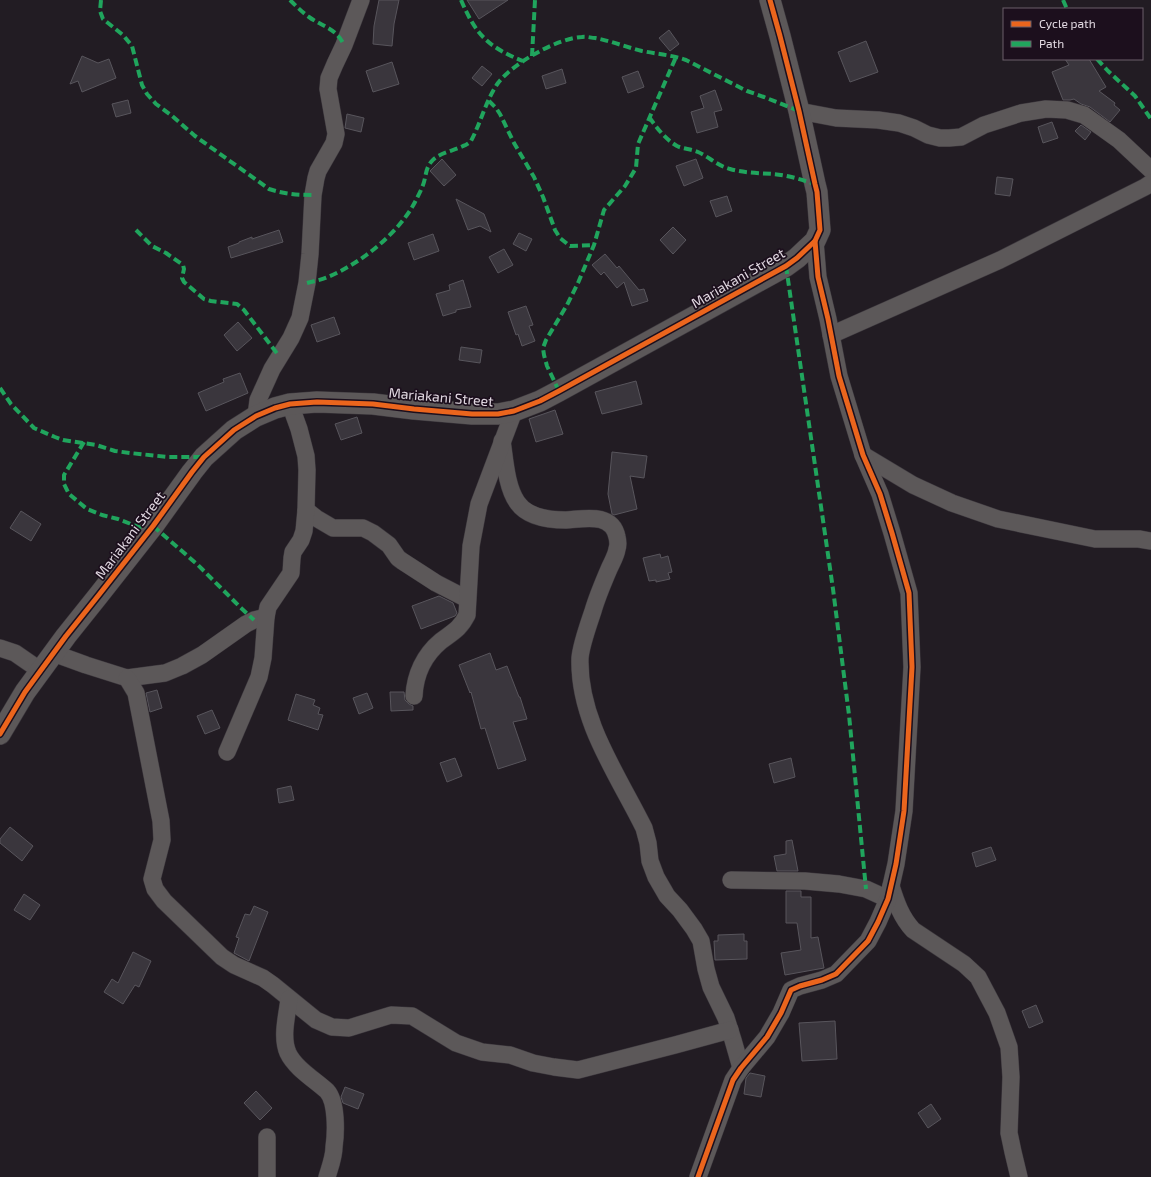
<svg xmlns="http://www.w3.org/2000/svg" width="1151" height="1177" font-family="'Exo 2',sans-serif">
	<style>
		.building { fill: #3a363d; stroke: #58555c }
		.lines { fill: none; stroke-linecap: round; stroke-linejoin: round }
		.minor-casing { stroke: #3c373d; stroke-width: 18 }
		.tertiary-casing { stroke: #3c373d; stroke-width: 22 }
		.minor { stroke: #5c5859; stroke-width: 17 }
		.tertiary { stroke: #5c5859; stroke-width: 21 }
		.quiet { stroke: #20a55d; stroke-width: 4; stroke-dasharray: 8 4; stroke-linecap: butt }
		.cycleway-casing { stroke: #1c0f1d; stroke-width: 8 }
		.cycleway { stroke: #eb651d; stroke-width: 5 }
		.labels { text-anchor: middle; stroke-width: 3.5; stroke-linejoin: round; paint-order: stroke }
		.street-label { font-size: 14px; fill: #e1d8e1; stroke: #1c0f1d }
	</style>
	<rect width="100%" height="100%" fill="#221c23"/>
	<g class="building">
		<polygon points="379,0 399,0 394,24 392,46 373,44 374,26"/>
		<polygon points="467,0 508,0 479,19"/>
		<polygon points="669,30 679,44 670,51 659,38"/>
		<polygon points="866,41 878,72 850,82 838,52"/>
		<polygon points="82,56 98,63 109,59 116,78 82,92 78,81 70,84"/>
		<polygon points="1065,59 1089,59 1106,87 1099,91 1115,103 1114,105 1120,110 1110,122 1090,107 1081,104 1074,99 1070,100 1063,100 1052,72 1069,65"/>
		<polygon points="392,62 399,84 373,92 366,71"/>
		<polygon points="482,66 492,74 482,86 472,78"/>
		<polygon points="562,69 566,83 546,89 542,76"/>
		<polygon points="638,71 644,87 628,93 622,77"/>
		<polygon points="715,90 722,110 714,112 718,127 697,133 691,112 704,108 700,96"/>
		<polygon points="128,100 131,113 116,117 112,104"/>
		<polygon points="347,114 364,118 361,132 345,128"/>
		<polygon points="1052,122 1058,138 1043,143 1038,127"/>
		<polygon points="1081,125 1091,132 1085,140 1075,131"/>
		<polygon points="442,159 456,175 444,186 430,171"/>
		<polygon points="696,159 703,178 684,186 676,166"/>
		<polygon points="997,177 1013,179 1010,196 995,194"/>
		<polygon points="727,196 732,211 716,217 710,201"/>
		<polygon points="456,199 484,214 491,232 480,226 468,230"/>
		<polygon points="673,227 686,240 673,254 660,240"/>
		<polygon points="279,230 283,242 231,258 228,247 239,243 239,242 252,237 252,239"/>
		<polygon points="519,233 532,239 526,251 513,244"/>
		<polygon points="433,234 439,251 414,260 408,243"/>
		<polygon points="504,249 513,265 498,273 489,257"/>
		<polygon points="605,254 617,268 619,266 639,290 644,289 648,301 632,306 624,282 617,288 604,272 601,275 592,265"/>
		<polygon points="463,280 471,307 456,310 456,312 443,316 436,294 450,290 449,285"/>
		<polygon points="526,306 533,325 529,326 535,341 522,346 518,334 516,335 508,312"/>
		<polygon points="334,317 340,334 317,342 311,325"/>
		<polygon points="238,322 252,338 237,351 224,335"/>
		<polygon points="461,347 482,350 480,363 459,360"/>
		<polygon points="240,373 248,393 206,411 198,393 224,382 223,379"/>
		<polygon points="636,381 642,404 602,414 595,392"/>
		<polygon points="555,410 563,434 536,442 529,419"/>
		<polygon points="357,417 362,433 341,440 335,424"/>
		<polygon points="612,452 647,456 644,478 630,476 637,509 614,515 612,514 608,494"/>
		<polygon points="21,511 41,524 31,541 10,528"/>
		<polygon points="660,554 661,558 668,556 672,572 668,573 670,579 656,582 656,580 649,581 643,558"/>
		<polygon points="439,596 453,603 457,613 455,616 421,629 412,606"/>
		<polygon points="490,653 496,670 507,666 519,697 520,697 527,719 513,722 526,760 498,769 485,728 481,729 471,692 470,693 459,665"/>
		<polygon points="157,690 162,708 150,712 146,693"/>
		<polygon points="390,692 404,692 405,700 409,704 413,706 413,710 391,711"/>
		<polygon points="367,693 373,708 359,714 353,698"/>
		<polygon points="296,694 315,700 313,705 320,708 318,714 323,715 318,730 288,720"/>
		<polygon points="212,710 220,728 205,734 197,716"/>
		<polygon points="455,758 462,776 447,782 440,763"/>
		<polygon points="791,758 795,777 774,783 769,764"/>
		<polygon points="291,786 294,800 279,803 277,789"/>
		<polygon points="10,827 33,846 22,861 0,843 0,839"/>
		<polygon points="792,840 798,871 777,871 774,856 786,854 786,841"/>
		<polygon points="991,847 996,860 976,867 972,853"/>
		<polygon points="786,891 801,891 801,897 811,897 811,938 818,937 824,968 785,975 781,953 801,950 797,923 786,923"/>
		<polygon points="24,894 40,905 30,920 14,910"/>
		<polygon points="254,906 268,912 249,961 234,953 239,938 236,937 245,914 250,915"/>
		<polygon points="744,934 744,941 747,941 747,959 715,960 714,941 718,941 718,935"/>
		<polygon points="133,952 151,961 139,987 135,985 123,1004 104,992 112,979 118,983"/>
		<polygon points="1036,1005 1043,1022 1029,1028 1022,1011"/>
		<polygon points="835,1021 837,1059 802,1061 799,1023"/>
		<polygon points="750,1073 765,1076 761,1097 744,1094 746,1078"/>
		<polygon points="345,1087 364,1094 358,1109 343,1103 341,1097"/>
		<polygon points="256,1091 272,1108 260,1120 244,1103"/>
		<polygon points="931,1104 941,1119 928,1128 918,1113"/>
	</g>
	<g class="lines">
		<defs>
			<g id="minor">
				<polyline points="799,111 836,118 878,120 899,123 914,128 928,135 940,138 949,138 961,137 984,125 1021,113 1046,109 1067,110 1084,115 1119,140 1151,170"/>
				<polyline points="831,335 1000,260 1145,187 1151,183"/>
				<polyline points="256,416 258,400 272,369 291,338 300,318 307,283 310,254 313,195 316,178 318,171 334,143 336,134 328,89 329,78 335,64 344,45 361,0"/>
				<path d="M502,441C505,459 506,486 517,502C527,517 549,520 566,520C584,519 612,512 617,537C618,541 618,546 617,549C616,556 612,562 609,569C603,583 597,597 593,611C589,623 581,645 580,658C578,720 618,775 644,828L648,843L650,861L656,877L667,896L680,910L694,929L701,941L706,969L711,987L726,1018L733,1040L741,1068"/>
				<polyline points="863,455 913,485 952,503 998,519 1095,539 1139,539 1151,541"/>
				<polyline points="306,510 316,518 333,528 363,528 373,533 389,545 398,558 402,561 436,583 467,599"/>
				<polyline points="0,648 15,653 41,671"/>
				<polyline points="53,653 86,665 127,678 165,673 182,666 202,655 246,624 254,620 266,617"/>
				<polyline points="127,678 136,693 161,821 162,840 152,879 155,889 164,901 222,957 234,965 263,978 273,985 316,1020 332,1027 349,1028 391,1015 412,1016 456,1043 482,1052 510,1055 533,1063 554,1067 578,1070 675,1045 730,1030"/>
				<path d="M414,696C415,675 424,655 441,641C453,632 460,629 467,615L471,546L479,504L514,411"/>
				<polyline points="227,752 259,677 263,658 266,617 268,607 291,573 292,558 293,552 301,540 304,531 306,510 307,470 306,456 299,429 290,404"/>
				<polyline points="731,880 805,881 839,884 866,889 888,899"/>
				<path d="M891,886C896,902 901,917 913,930L964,964L978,977L997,1013L1009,1047L1011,1077L1009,1133L1013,1152L1019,1177"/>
				<path d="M289,999C287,1016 281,1037 288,1053C295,1068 315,1080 327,1091C337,1102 336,1133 334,1147C334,1157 330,1167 327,1177"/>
				<polyline points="267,1177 267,1137"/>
				<polyline points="698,1177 733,1080 741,1068 767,1037 781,1013 791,990 800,986 822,980 836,974 868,941 878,922 888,899 896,864 904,811 912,667 909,593 892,533 880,494 863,455 839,376 828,319 818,277 815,241"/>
			</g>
			<polyline id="tertiary" points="0,734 25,692 66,636 98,596 153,526 192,472 204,457 234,430 256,416 275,408 290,404 317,402 373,404 414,409 472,414 498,414 514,411 540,401 559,391 786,266 797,258 815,241 820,230 817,192 815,184 799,111 780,36 770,0"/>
		</defs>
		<use href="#minor" class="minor-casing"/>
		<use href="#tertiary" class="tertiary-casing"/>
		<use href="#minor" class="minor"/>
		<use href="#tertiary" class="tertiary"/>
		<g class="quiet">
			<path d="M101,0L100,11L103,19L123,35L132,46L142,85L147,94L156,104L171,115L195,136L269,189C284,194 298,195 313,195"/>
			<path d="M290,0C296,6 302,12 309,17C323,27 336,28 344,45"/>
			<path d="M461,0C476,35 488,47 523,61"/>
			<polyline points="1063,0 1067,9"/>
			<polyline points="532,56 535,0"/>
			<polyline points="1097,59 1108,71 1135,96 1151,119"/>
			<polyline points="489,101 496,108 500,114 514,143 534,177 543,197 555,230 560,238 570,246 594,245"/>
			<path d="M649,117C657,128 665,139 677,146C683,149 691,149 698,152C709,157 718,166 730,169C744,173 759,173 773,174C788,175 802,180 815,184"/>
			<polyline points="136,230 152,246 166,253 183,265 184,269 182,278 184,282 204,299 211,301 237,304 244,310 279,356"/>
			<polyline points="786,266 833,589 849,715 866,889"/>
			<path d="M307,283C314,281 321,280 328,277C361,263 398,234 415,202C418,196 422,189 424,182C426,175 426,168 431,162C438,153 453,151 463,146C466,145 469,143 471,141C481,122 486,100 498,83C513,63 558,38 582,37C586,36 591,38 595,38C611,41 626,47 642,51C657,54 672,55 686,60L747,91L764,97L799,111"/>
			<polyline points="0,388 11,404 34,428 55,437 63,440 96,445 115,451 130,453 168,457 204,457"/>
			<polyline points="559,391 547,366 544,355 543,348 546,340 567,305 578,283 594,245 604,210 625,186 636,168 638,144 676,57"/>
			<polyline points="84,442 64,475 64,484 69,494 87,509 102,515 118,519 149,531"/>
			<polyline points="153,526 198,565 240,607 254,620"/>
		</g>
		<defs>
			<g id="cycleway">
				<polyline points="0,734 25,692 66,636 98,596 153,526 192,472 204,457 234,430 256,416 275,408 290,404 317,402 373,404 414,409 472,414 498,414 514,411 540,401 559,391 786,266 797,258 815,241 820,230 817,192 815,184 799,111 780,36 770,0"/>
				<polyline points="698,1177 733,1080 741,1068 767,1037 781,1013 791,990 800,986 822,980 836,974 868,941 878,922 888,899 896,864 904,811 912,667 909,593 892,533 880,494 863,455 839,376 828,319 818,277 815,241"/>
			</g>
		</defs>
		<use href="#cycleway" class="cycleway-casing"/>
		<use href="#cycleway" class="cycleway"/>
	</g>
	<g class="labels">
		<g class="street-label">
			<text transform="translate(738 278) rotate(-30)" y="5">Mariakani Street</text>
			<text transform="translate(441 397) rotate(5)" y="5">Mariakani Street</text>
			<text transform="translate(130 535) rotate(-53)" y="5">Mariakani Street</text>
		</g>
	</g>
	<rect x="1003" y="8" width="140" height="52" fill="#1c0f1d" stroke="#6b5f6b"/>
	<rect x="1011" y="21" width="20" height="6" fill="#eb651d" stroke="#6b5f6b"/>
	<text x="1039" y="28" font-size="12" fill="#e1d8e1">Cycle path</text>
	<rect x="1011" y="41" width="20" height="6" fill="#20a55d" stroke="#6b5f6b"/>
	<text x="1039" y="48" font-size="12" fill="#e1d8e1">Path</text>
</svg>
